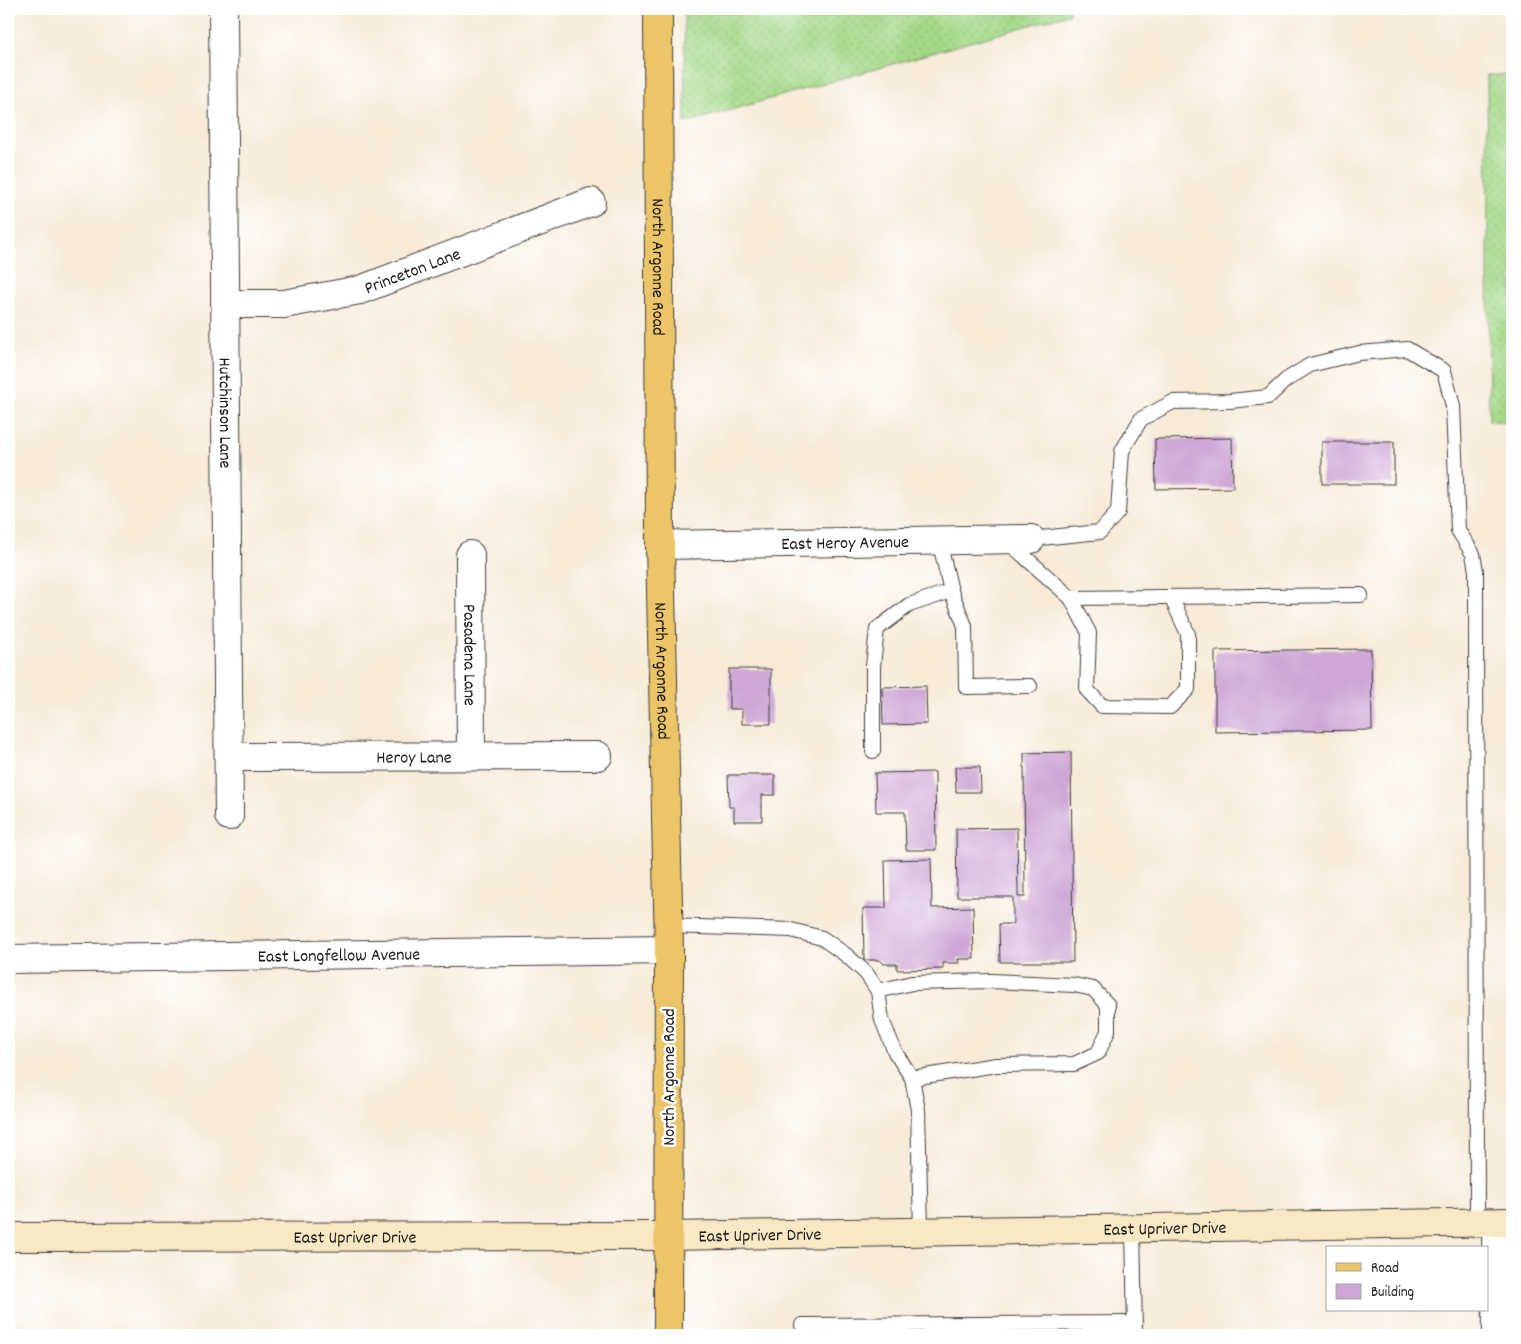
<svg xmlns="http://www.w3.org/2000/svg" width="1521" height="1344" font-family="Dekko,sans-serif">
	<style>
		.grass { fill: url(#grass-dots); stroke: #607a52 }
		.building { fill: #cea7d6 }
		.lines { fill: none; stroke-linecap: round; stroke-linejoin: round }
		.lane-casing { stroke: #3d3b38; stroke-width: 16 }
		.street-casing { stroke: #3d3b38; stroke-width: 30 }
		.secondary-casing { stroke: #3d3b38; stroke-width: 30 }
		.primary-casing { stroke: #3d3b38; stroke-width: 30 }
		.lane { stroke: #fff; stroke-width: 14 }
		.street { stroke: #fff; stroke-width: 28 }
		.secondary { stroke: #f8e8c3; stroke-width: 28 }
		.primary { stroke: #edc569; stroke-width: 28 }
		.labels { text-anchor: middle; stroke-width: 5; stroke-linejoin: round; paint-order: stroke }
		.street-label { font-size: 18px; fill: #1c1c1c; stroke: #fff }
	</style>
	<defs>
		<pattern id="grass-dots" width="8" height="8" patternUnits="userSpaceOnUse" patternTransform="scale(1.25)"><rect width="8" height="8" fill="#a5d989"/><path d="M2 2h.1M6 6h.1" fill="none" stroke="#8dba76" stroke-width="1.8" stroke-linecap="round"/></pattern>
	</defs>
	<rect width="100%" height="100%" fill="#fff"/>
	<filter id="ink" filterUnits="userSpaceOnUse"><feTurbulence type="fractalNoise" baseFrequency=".02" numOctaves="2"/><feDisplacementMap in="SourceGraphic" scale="10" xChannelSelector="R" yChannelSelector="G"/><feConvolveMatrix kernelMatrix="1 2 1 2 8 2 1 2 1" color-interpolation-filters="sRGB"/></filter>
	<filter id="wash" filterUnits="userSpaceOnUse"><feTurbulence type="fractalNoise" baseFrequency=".0096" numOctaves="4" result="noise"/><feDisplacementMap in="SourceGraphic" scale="20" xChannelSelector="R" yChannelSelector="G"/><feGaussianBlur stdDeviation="1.12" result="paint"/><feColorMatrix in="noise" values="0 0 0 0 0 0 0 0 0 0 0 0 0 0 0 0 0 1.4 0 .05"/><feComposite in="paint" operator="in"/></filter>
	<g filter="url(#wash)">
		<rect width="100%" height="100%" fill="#f7ebd8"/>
		<g class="grass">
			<polygon points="684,9 1069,9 1069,14 685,123"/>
			<polygon points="1487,75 1512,75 1512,424 1489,420"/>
		</g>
		<g id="blocks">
			<g class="building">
				<polygon points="1232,438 1233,488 1156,489 1155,439"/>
				<rect x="1322" y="442" width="72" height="42"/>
				<polygon points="1371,649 1372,730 1215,732 1215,651"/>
				<polygon points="729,669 771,669 771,724 742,724 742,709 729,709"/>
				<polygon points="926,686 927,724 883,725 882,687"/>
				<polygon points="1071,752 1073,962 1000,962 999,924 1013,924 1013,897 957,897 956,829 1017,828 1018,897 1025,897 1024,753"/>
				<polygon points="955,767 980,767 981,792 956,792"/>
				<polygon points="935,772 936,850 906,850 905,812 876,812 875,773"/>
				<polygon points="728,775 775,775 775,795 762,795 762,821 734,821 734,807 729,807"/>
				<polygon points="931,859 932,908 973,907 974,959 958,959 959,963 943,963 943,969 897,970 897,964 884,964 880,960 864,960 863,908 886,908 885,860"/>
			</g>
		</g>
	</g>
	<g filter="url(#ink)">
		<use href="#blocks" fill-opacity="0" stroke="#3d3b38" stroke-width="1"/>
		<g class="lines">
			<defs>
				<g id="lane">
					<polyline points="1031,539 1100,532 1118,512 1122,451 1141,419 1173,402 1230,401 1268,397 1286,380 1310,365 1359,353 1407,349 1444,371 1453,406 1458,530 1473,554 1476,571 1477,1223"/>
					<polyline points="939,540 951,591 965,626 966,687 1030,686"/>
					<polyline points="1007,541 1071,598 1361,595"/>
					<polyline points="1071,598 1089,633 1087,690 1102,706 1170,707 1188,689 1188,634 1171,597"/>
					<polyline points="873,751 873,666 877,629 909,605 951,591"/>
					<polyline points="668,926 791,930 822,938 846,955 866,973 878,991 882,1020 895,1052 912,1078 918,1110 921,1231"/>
					<polyline points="878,991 912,983 991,981 1074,985 1093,989 1108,1005 1108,1031 1098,1053 1074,1064 996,1065 912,1078"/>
					<polyline points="1133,1227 1135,1335"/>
					<polyline points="802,1325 1135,1323"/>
				</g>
				<g id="street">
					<path id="s1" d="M223,9L229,816"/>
					<path id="s2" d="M227,304H284L360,290L591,202"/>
					<path id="s3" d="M660,545L1031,539"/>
					<path id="s4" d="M470,555L471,756"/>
					<path id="s5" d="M229,757L598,756"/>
					<path id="s6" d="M9,959L669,950"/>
					<polyline points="1496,1223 1497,1335"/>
				</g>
				<g id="secondary">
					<path id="s7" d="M9,1237L668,1236L1512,1222"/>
				</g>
				<g id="primary">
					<path id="s8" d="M658,9L660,545L669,950L668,1335"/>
				</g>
			</defs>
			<use href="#lane" class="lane-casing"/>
			<use href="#street" class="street-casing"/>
			<use href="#secondary" class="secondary-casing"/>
			<use href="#primary" class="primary-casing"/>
			<use href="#lane" class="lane"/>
			<use href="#street" class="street"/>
			<use href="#secondary" class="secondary"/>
			<use href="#primary" class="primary"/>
		</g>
	</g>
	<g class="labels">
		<g class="street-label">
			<text dy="6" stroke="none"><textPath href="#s8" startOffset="258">North Argonne Road</textPath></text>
			<text dy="6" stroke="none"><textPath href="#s2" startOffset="190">Princeton Lane</textPath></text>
			<text dy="6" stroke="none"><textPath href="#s1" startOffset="404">Hutchinson Lane</textPath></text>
			<text dy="6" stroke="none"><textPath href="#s3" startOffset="185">East Heroy Avenue</textPath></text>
			<text dy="6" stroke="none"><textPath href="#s4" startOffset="100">Pasadena Lane</textPath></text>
			<text dy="6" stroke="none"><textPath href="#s8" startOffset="662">North Argonne Road</textPath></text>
			<text dy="6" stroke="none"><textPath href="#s5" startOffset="185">Heroy Lane</textPath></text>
			<text dy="6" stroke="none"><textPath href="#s6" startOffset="330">East Longfellow Avenue</textPath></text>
			<text transform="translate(668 1077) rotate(-90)" y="6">North Argonne Road</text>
			<text dy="6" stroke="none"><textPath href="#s7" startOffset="1156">East Upriver Drive</textPath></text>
			<text dy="6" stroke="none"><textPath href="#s7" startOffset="751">East Upriver Drive</textPath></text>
			<text dy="6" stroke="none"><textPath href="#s7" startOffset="346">East Upriver Drive</textPath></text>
		</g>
	</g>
	<rect width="1521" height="1344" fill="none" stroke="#fff" stroke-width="30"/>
	<rect x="1326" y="1246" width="162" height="65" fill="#ffffff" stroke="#a4a4a4"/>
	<rect x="1336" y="1263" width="25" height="8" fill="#edc569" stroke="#a4a4a4"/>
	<text x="1371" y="1272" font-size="15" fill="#1c1c1c">Road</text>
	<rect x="1336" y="1284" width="25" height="15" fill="#cea7d6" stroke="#a4a4a4"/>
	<text x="1371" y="1296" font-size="15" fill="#1c1c1c">Building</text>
</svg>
